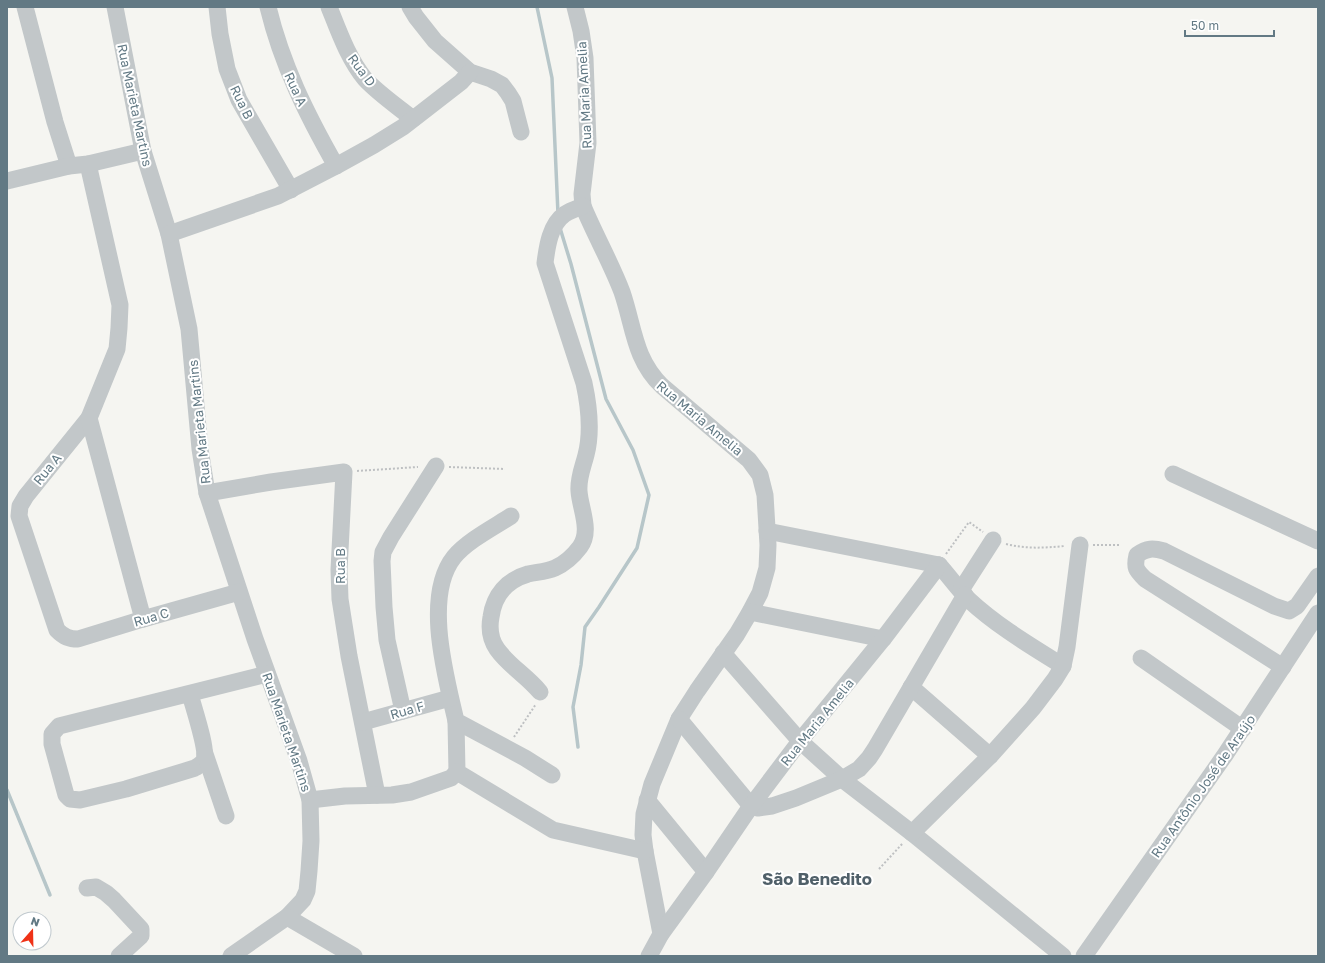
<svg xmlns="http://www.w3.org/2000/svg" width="1325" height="963" font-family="'Golos Text',sans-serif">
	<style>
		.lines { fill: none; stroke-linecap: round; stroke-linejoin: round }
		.stream { stroke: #b7c6c9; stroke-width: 3.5 }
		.path { stroke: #bec0c2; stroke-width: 2; stroke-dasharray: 2 2; stroke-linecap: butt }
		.minor { stroke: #c2c7c9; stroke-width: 17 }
		.labels { text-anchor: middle; stroke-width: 4; stroke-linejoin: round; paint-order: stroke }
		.street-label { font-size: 13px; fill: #627984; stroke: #fff }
		.district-label { font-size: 17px; font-weight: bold; fill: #506069; stroke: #fff }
	</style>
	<rect width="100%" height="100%" fill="#f5f5f1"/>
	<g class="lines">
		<g class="stream">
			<polyline points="537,7 552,78 558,214"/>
			<polyline points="560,228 571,264 606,399 633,450 649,495 637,548 599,607 585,627 581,665 573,707 578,747"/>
			<polyline points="7,790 50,895"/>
		</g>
		<g class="path">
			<polyline points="449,467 505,469"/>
			<polyline points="357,471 418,467"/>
			<path d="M1006,544C1026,549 1044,548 1065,546"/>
			<polyline points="1093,545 1120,545"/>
			<polyline points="946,554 969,522 983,532"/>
			<polyline points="514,737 536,704"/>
			<polyline points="879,869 903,843"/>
		</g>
		<g class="minor">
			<polyline points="25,7 55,122 69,166"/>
			<polyline points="115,7 143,151 169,234 189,329 200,449 207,493 255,639 299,761 310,800 311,841 309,871 307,891 303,900 287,917 231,956"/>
			<polyline points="217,7 220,34 227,69 239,100 291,190"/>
			<path d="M268,7C282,65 307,115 336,166"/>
			<path d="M329,7C339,32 348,58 365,79C379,94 397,106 413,119"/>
			<polyline points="410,7 416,17 435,41 470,72 491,79 502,85 508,93 513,101 521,132"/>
			<path d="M575,7L581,31L585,58L588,143L582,194L583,206C595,235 611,263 622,292C634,327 634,359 662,386L749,460L760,475L765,495L768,545L767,568L760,593L750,612L737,634L697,691L679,719L652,784L644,814L643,835L645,851L661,934"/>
			<path d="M88,164L120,305L119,328L117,349L89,418L26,496L20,506L19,516L57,630C64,637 69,639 78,639L143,619L239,592"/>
			<polyline points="7,181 69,166 88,164 143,151"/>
			<polyline points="169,234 278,196 336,166 374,145 403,127 461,82 470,72"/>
			<polyline points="89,418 143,619"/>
			<polyline points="1173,474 1318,541"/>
			<polyline points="207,493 271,482 344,472 339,570 340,599 349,656 377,795"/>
			<path d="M511,516C494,527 467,541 454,557C423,596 446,677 456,721L525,758L552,775"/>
			<polyline points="767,531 939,565"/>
			<path d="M939,565C949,576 958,589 969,600C997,626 1031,646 1063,666"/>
			<polyline points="961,590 993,540"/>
			<polyline points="750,612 883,639"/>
			<polyline points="723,653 800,741 842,779 912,833 1063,956"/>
			<polyline points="1141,658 1243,729"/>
			<path d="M1283,667L1145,579C1136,570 1134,568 1137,555C1147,548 1153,548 1164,551L1274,606L1289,611L1297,606L1318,576"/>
			<polyline points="911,687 990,756"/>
			<path d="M540,692C527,676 509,666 497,649C490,639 489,628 491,617C494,595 507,580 528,574C537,572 546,572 555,568C564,564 574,555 580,547C592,531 580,508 579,491C578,478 583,467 586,455C592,432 589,406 584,383L545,263C547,247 550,224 565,214C571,210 578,208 583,206"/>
			<path d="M190,694C193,706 208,750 204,760C202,764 198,766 195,768L126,789L80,800L70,799L66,795L52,744V734L59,726L267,674"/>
			<polyline points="403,711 387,640 384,607 382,561 383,552 391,537 436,466"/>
			<polyline points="679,719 751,806 758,808 772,806 796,798 842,779 859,769 869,758 875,749 965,595"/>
			<polyline points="456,721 457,772 553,830 645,851"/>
			<polyline points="363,722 450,698"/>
			<polyline points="205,754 226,816"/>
			<polyline points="310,800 345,796 392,795 411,792 451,778 457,772"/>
			<polyline points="647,800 706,872"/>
			<polyline points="912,833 990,756 1033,708 1055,679 1063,666 1067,647 1080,545"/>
			<polyline points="87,888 96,887 106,893 114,900 141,929 141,936 119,956"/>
			<polyline points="287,917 354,956"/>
			<polyline points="649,956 661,934 706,872 751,806 800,741 883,639 939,565"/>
			<polyline points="1084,956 1225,755 1318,613"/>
		</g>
	</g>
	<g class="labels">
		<g class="street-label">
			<text transform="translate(362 70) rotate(53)" y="5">Rua D</text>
			<text transform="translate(296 89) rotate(65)" y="5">Rua A</text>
			<text transform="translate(584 95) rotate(-93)" y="5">Rua Maria Amelia</text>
			<text transform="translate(242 102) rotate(64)" y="5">Rua B</text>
			<text transform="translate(135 105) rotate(78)" y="5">Rua Marieta Martins</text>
			<text transform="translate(700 418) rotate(40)" y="5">Rua Maria Amelia</text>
			<text transform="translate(199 422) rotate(-96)" y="5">Rua Marieta Martins</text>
			<text transform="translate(47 469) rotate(-51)" y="5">Rua A</text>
			<text transform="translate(340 566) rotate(-90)" y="5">Rua B</text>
			<text transform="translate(151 617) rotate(-16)" y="5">Rua C</text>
			<text transform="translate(407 710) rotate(-16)" y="5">Rua F</text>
			<text transform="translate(817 722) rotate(-51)" y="5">Rua Maria Amelia</text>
			<text transform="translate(287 732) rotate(71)" y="5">Rua Marieta Martins</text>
			<text transform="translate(1203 786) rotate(-55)" y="5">Rua Antônio José de Araújo</text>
		</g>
		<g class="district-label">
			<text x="817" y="885">São Benedito</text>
		</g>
	</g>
	<rect width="1325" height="963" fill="none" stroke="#627984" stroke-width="16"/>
	<g transform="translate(32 931) rotate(20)"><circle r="19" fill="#ffffff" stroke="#c0c9ce"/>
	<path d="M0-3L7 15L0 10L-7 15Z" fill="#ef3217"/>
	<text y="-6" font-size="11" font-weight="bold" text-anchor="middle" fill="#627984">N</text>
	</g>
	<path d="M1185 30v6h89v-6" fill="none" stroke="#627984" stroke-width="2"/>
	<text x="1191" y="30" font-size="12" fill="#627984" stroke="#ffffff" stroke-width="3" paint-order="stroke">50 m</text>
</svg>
